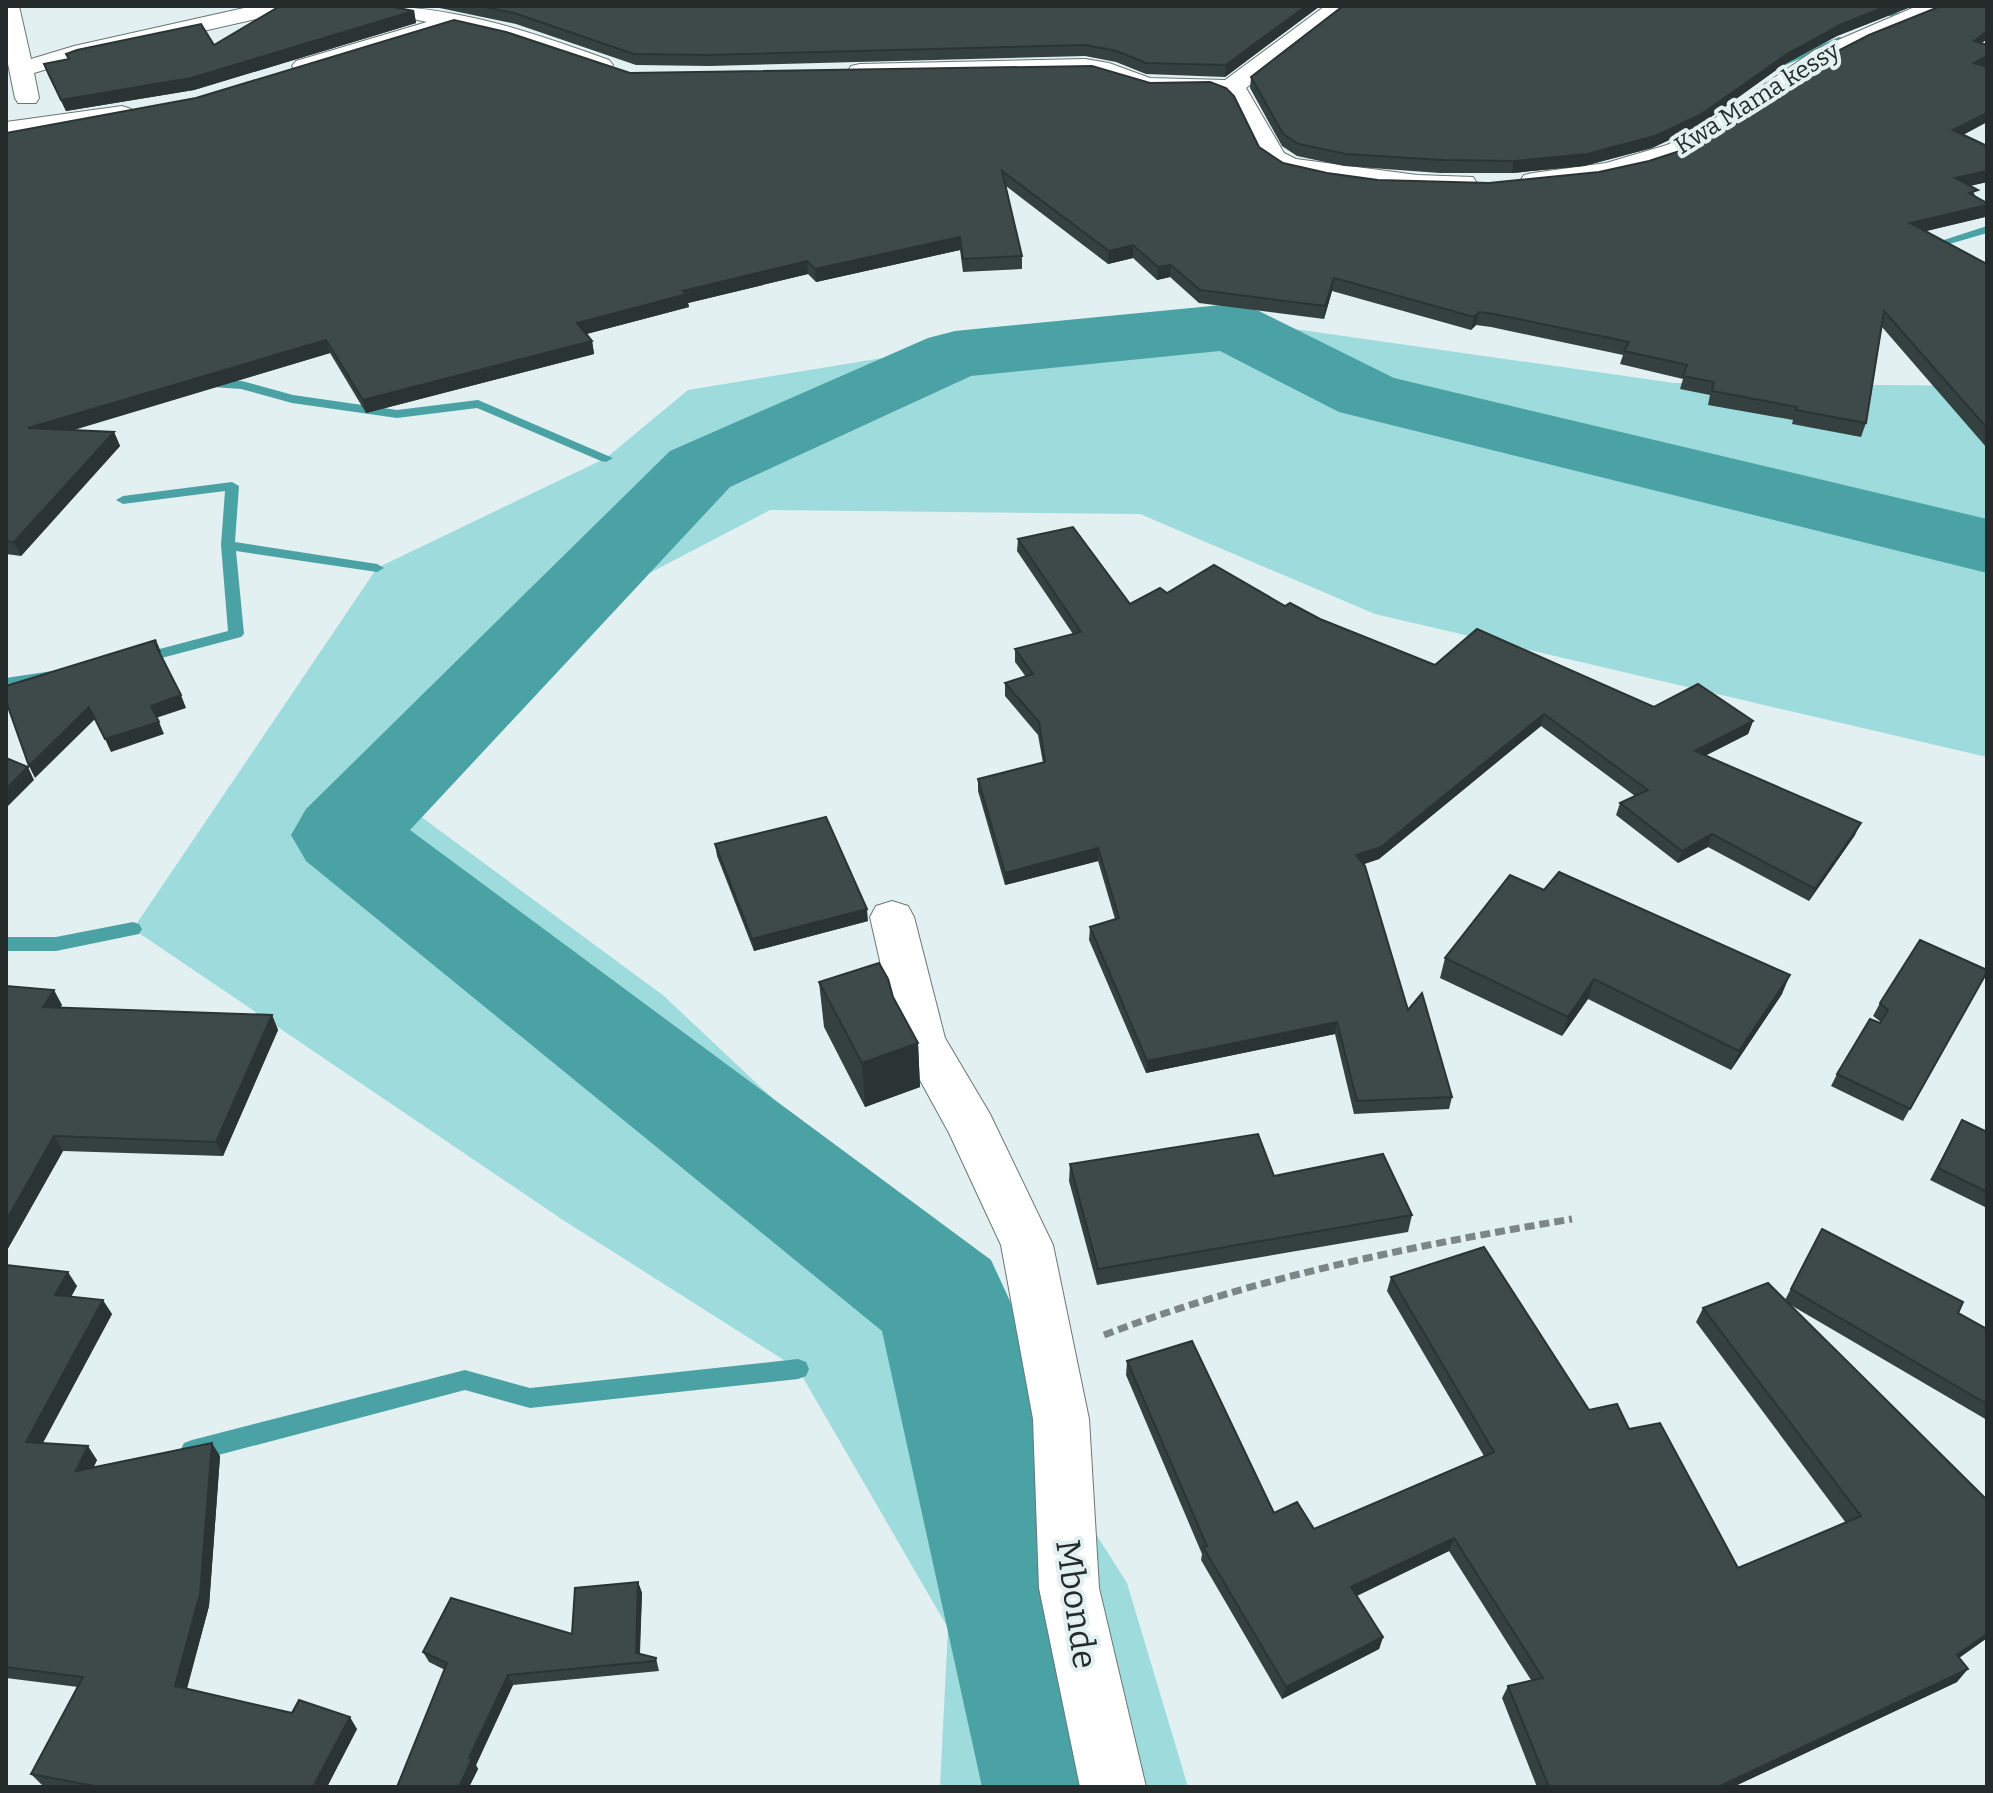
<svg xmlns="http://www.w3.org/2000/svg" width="1993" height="1793" font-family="Bitter,serif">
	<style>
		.green { fill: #9edbdc }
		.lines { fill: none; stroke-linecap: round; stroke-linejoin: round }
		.stream { fill: #4ba2a4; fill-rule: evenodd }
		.river { fill: #4ba2a4; fill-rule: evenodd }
		.street-casing { stroke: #697676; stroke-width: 2 }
		.path { stroke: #7d8686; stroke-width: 7; stroke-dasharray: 10 5; stroke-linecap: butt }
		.street { fill: #fff; fill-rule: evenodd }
		.wall { fill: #354040 }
		.shaded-wall { fill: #2b3434 }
		.building { fill: #3e4a4a; stroke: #2b3434; stroke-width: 2 }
		.labels { text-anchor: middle; stroke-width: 8; stroke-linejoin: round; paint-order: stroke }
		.far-street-label { font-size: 24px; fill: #252a2a; stroke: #e2f0f1 }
		.near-street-label { font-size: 34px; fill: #252a2a; stroke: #e2f0f1 }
	</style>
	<rect width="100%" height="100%" fill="#e2f0f1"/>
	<polygon class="green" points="1169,311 1674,383 1987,386 1987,757 1375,614 1140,514 770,510 556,622 416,813 664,996 889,1208 1127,1583 1188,1787 940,1787 948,1628 798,1369 563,1220 133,929 377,568 606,458 688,390"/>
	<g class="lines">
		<g class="stream">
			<path d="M1850,6C1865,6 1890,15 1902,12C1911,11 1916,6 1927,6L1902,19Z"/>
			<polygon points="1839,37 1847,39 1783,66 1775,64"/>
			<polygon points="1987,226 1987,233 1922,252 1916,249"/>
			<polygon points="204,379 242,381 293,395 397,410 478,400 613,458 606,462 601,461 477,408 397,418 292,403 241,389 199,386 199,380"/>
			<polygon points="232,482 239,486 235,542 377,564 384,568 377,572 236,551 244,634 241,637 135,665 129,663 127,660 129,657 228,631 221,545 225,491 123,504 116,500 123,496"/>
			<polygon points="52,671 60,676 58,679 6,688 6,678"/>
			<polygon points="133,922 139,924 142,929 139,934 56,951 6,951 6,937 56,937"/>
			<polygon points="798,1359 806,1362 809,1369 806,1376 798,1379 530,1408 465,1390 192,1462 184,1459 180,1451 184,1443 192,1440 465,1370 530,1388"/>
		</g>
		<polygon class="river" points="1232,304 1259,311 1394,378 1987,519 1987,573 1339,412 1220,351 971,376 730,487 410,830 991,1260 1010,1301 1146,1787 982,1787 882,1331 306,861 291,835 306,809 670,451 928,338 955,331"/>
		<defs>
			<g id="street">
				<polygon points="6,6 19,6 31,59 74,46 253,6 294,6 291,11 80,59 34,73 39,98 36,103 18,103 15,98 6,54"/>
				<path d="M373,6C455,6 532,32 609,60L613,65L609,70L601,72L509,40L456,28L312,71H296L292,66L296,61L427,22L376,11Z"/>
				<polygon points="1325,6 1351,6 1246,88 1284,153 1296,159 1417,175 1473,177 1477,183 1473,189 1417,191 1280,172 1265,164 1225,95 1147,92 1085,73 860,78 851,76 848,71 851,66 860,64 1085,59 1109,63 1150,78 1225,80"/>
				<polygon points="1917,6 1947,6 1944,11 1832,60 1720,138 1685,157 1606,179 1533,189 1524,187 1520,181 1524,175 1533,173 1606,163 1667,145 1702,127 1815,50"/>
				<polygon points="122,106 131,109 135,114 131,119 6,138 6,122"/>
				<polygon points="892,901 908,906 914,917 945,1038 990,1114 1053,1245 1089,1419 1099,1588 1146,1787 1080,1787 1039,1588 1033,1419 1001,1245 949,1133 898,1040 870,917 876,906"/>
			</g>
		</defs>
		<use href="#street" class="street-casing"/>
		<path class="path" d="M1104,1335C1256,1277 1412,1246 1572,1219"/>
		<use href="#street" class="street"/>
	</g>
	<g class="wall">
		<polygon points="430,6 1320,6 1225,77 1146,74 1116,62 1085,56 710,66 636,65 516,24"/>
		<polygon points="1987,6 1987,39 1982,43 1987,45 1987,65 1985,66 1987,67 1987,122 1963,135 1987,146 1987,182 1970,186 1976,197 1987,203 1987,212 1985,217 1925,231 1987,264 1987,448 1882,327 1866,423 1861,437 1792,424 1793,420 1708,405 1710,395 1680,389 1683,379 1620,364 1623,355 1491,327 1476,325 1471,330 1332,291 1324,319 1199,303 1170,277 1157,280 1133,258 1108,264 1006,186 1022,256 1022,269 963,272 960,250 816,282 808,274 688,303 689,307 586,334 592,341 594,354 366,413 330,353 72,430 114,432 120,446 21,556 6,554 6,133 630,73 1259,147 1283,163 1327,173 1378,180 1489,183 1599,172 1649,161 1692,147"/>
		<polygon points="1908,8 1837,36 1783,65 1697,127 1652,148 1584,166 1512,173 1440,173 1344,166 1297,156 1282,146 1250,88 1251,77"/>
		<polygon points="414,11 416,23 194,90 66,111 48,75 44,64 68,59 66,54 214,45"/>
		<polygon points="1018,539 1130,604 1167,593 1285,606 1435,665 1654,707 1753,721 1748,734 1705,756 1855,835 1809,901 1708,847 1678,863 1616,815 1620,803 1635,796 1541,726 1379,859 1363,864 1408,1010 1452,1097 1449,1109 1354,1114 1335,1034 1146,1073 1089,940 1090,927 1115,919 1098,861 1005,885 978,791 978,779 1043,763 1038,735 1005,696 1005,683 1026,677 1015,662 1015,649 1073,634 1017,551"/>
		<polygon points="715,844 868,921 754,951 717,856"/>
		<polygon points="1445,958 1782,994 1731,1070 1588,999 1562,1036 1440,978"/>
		<polygon points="1987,972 1903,1121 1831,1086 1837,1074 1881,1022 1873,1016 1880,1003"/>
		<polygon points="819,982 893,997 918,1043 920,1087 865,1107 824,1027"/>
		<polygon points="6,986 62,1005 60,1008 272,1015 278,1030 223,1156 63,1151 6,1252"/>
		<polygon points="1962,1120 1987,1132 1987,1208 1930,1180"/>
		<polygon points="1070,1164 1274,1176 1412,1215 1408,1232 1097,1285 1069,1181"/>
		<polygon points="1822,1229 1958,1313 1987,1329 1987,1420 1789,1304 1987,1500 1987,1638 1959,1658 1957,1682 1733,1787 1537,1787 1502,1698 1508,1686 1531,1680 1449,1551 1357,1596 1383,1637 1379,1649 1282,1699 1201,1560 1202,1554 1126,1375 1127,1361 1274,1513 1314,1529 1484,1456 1387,1291 1391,1277 1589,1410 1629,1429 1738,1568 1846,1523 1696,1322 1703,1308 1785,1300"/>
		<polygon points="6,1265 77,1286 71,1297 112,1314 43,1443 97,1460 93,1467 220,1456 209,1606 187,1689 357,1729 327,1787 52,1787 42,1785 31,1774 78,1687 6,1678"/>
		<polygon points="638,1582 642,1593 640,1654 656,1658 659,1671 513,1685 476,1765 478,1769 469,1787 445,1670 429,1662 423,1652 572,1634"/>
	</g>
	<g class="shaded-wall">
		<polygon points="1306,6 1320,6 1225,77 1226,65"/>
		<polygon points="1887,6 1918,6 1908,8 1837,36 1783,65 1697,127 1652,148 1584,166 1512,173 1514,161"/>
		<polygon points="414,11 416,23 194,90 66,111 61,100"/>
		<polygon points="1987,31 1987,39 1970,52 1974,41"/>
		<polygon points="1987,56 1987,65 1969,74 1974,63"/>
		<polygon points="1987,113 1987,122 1949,142 1953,130"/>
		<polygon points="1987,171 1987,182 1951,190 1955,178"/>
		<polygon points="1987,205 1987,212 1985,217 1906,236 1910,223"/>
		<polygon points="960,237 960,250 816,282 815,269"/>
		<polygon points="1133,245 1133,258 1108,264 1109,251"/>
		<polygon points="807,261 808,274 688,303 689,307 579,336 577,323 683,291"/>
		<polygon points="1171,265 1170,277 1157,280 1158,267"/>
		<polygon points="1334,278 1332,291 1324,319 1325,306"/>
		<polygon points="1479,312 1476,325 1471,330 1474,317"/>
		<polygon points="326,340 330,353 34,442 28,428"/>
		<polygon points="592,341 594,354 366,413 363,400"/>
		<polygon points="114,432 120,446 21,556 14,542"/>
		<polygon points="156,640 161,652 159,654 154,642"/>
		<polygon points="181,695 186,708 156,718 151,706"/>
		<polygon points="89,707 95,719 35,778 29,766"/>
		<polygon points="1544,714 1541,726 1379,859 1353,868 1356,855"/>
		<polygon points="1753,721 1748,734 1690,763 1695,751"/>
		<polygon points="159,722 164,734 111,752 105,739"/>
		<polygon points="28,767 34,780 6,808 6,789"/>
		<polygon points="1861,823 1855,835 1809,901 1815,889"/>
		<polygon points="1712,834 1708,847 1678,863 1682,851"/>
		<polygon points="1098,848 1098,861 1005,885 1005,873"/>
		<polygon points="867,909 868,921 754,951 752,939"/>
		<polygon points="1790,975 1782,994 1731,1070 1739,1051"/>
		<polygon points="1594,979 1588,999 1562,1036 1568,1017"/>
		<polygon points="54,990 62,1005 51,1022 43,1007"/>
		<polygon points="272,1015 278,1030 223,1156 216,1142"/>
		<polygon points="1337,1022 1335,1034 1146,1073 1147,1061"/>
		<polygon points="918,1043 920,1087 865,1107 862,1063"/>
		<polygon points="54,1136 63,1151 6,1252 6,1221"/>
		<polygon points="68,1272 77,1286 64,1309 55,1295"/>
		<polygon points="103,1300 112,1314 36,1455 26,1442"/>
		<polygon points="212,1443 220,1456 209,1606 184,1698 175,1686"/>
		<polygon points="88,1446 97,1460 86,1484 76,1471"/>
		<polygon points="1454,1538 1449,1551 1347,1600 1351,1587"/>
		<polygon points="638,1582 642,1593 639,1663 636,1653"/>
		<polygon points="1987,1634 1987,1638 1946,1667 1957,1655"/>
		<polygon points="1383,1637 1379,1649 1282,1699 1286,1687"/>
		<polygon points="1968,1669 1957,1682 1733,1787 1718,1787"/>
		<polygon points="508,1675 513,1685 476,1765 478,1769 469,1787 459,1787 469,1758"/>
		<polygon points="350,1717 357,1729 327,1787 313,1787"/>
	</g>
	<g class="building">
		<polygon points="280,6 388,6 414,11 191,78 61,100 44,64 69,59 66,54 77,50 201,24 214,45"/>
		<polygon points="480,6 1306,6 1226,65 1146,63 1117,51 1085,45 709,55 634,54 514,13"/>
		<polygon points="1343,6 1887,6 1840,25 1787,54 1700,115 1655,136 1587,154 1514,161 1442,160 1346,154 1299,144 1283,134 1251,77"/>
		<polygon points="1941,6 1987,6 1987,31 1974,41 1987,45 1987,56 1974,63 1987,67 1987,113 1953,130 1987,146 1987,171 1955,178 1978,190 1969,193 1987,203 1987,205 1910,223 1987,264 1987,428 1884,311 1866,423 1796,410 1797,407 1712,391 1714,382 1683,376 1687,365 1624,351 1629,342 1494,314 1479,312 1474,317 1334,278 1325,306 1200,290 1171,265 1158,267 1133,245 1109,251 1002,171 1022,256 963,259 960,237 815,269 807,261 683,291 687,294 577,323 592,341 363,400 326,340 28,428 114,432 14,542 6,541 6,133 196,98 454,20 506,32 630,73 1092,66 1150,83 1210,82 1226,88 1234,96 1259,147 1283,163 1327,173 1378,180 1489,183 1599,172 1649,161 1692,147 1743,117 1822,59 1869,35"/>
		<polygon points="1073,527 1130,604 1160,588 1167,593 1214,565 1285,606 1290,603 1320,619 1435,665 1477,629 1654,707 1698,684 1753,721 1695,751 1861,823 1815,889 1712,834 1682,851 1620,803 1648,790 1544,714 1381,847 1356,855 1365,866 1408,1010 1422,993 1452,1097 1357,1101 1337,1022 1147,1061 1090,927 1119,918 1098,848 1005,873 978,779 1045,762 1039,722 1005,683 1033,674 1015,649 1081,632 1018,539"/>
		<polygon points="156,640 154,642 181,695 151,706 159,722 105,739 89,707 29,766 6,701 6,686"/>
		<polygon points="6,758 28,767 6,789"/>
		<polygon points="826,817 867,909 752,939 715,844"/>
		<polygon points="1559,872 1790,975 1739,1051 1594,979 1568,1017 1445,958 1510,875 1544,890"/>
		<polygon points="1920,940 1987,970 1987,972 1910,1109 1837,1074 1870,1019 1880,1023 1888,1010 1880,1003"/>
		<polygon points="879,963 888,979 893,997 918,1043 862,1063 819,982"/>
		<polygon points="6,986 54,990 43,1007 272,1015 216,1142 54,1136 6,1221"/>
		<polygon points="1962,1120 1987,1132 1987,1192 1938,1168"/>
		<polygon points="1258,1134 1274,1176 1383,1154 1412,1215 1098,1269 1070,1164"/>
		<polygon points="1822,1229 1963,1302 1958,1313 1987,1329 1987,1404 1791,1289"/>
		<polygon points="1484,1247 1589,1410 1617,1404 1629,1429 1660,1423 1738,1568 1861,1516 1703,1308 1768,1283 1987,1500 1987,1634 1957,1655 1968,1669 1718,1787 1549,1787 1508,1686 1543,1678 1454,1538 1351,1587 1383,1637 1286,1687 1203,1547 1207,1546 1127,1361 1192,1341 1274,1513 1297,1502 1314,1529 1494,1452 1391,1277"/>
		<polygon points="6,1265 68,1272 55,1295 103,1300 26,1442 88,1446 76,1471 212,1443 200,1594 175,1686 292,1713 299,1700 350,1717 313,1787 99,1787 31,1774 83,1677 6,1667"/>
		<polygon points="638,1582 636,1653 656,1658 655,1661 508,1675 469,1758 472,1759 459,1787 397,1787 447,1663 423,1652 451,1598 572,1634 575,1588"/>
	</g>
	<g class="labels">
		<g class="far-street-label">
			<text transform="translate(1757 98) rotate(-32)" y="8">Kwa Mama kessy</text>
		</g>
		<g class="near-street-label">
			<text transform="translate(1077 1604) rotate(82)" y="12">Mbonde</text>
		</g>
	</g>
	<rect width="1993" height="1793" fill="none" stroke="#252a2a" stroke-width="16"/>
</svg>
